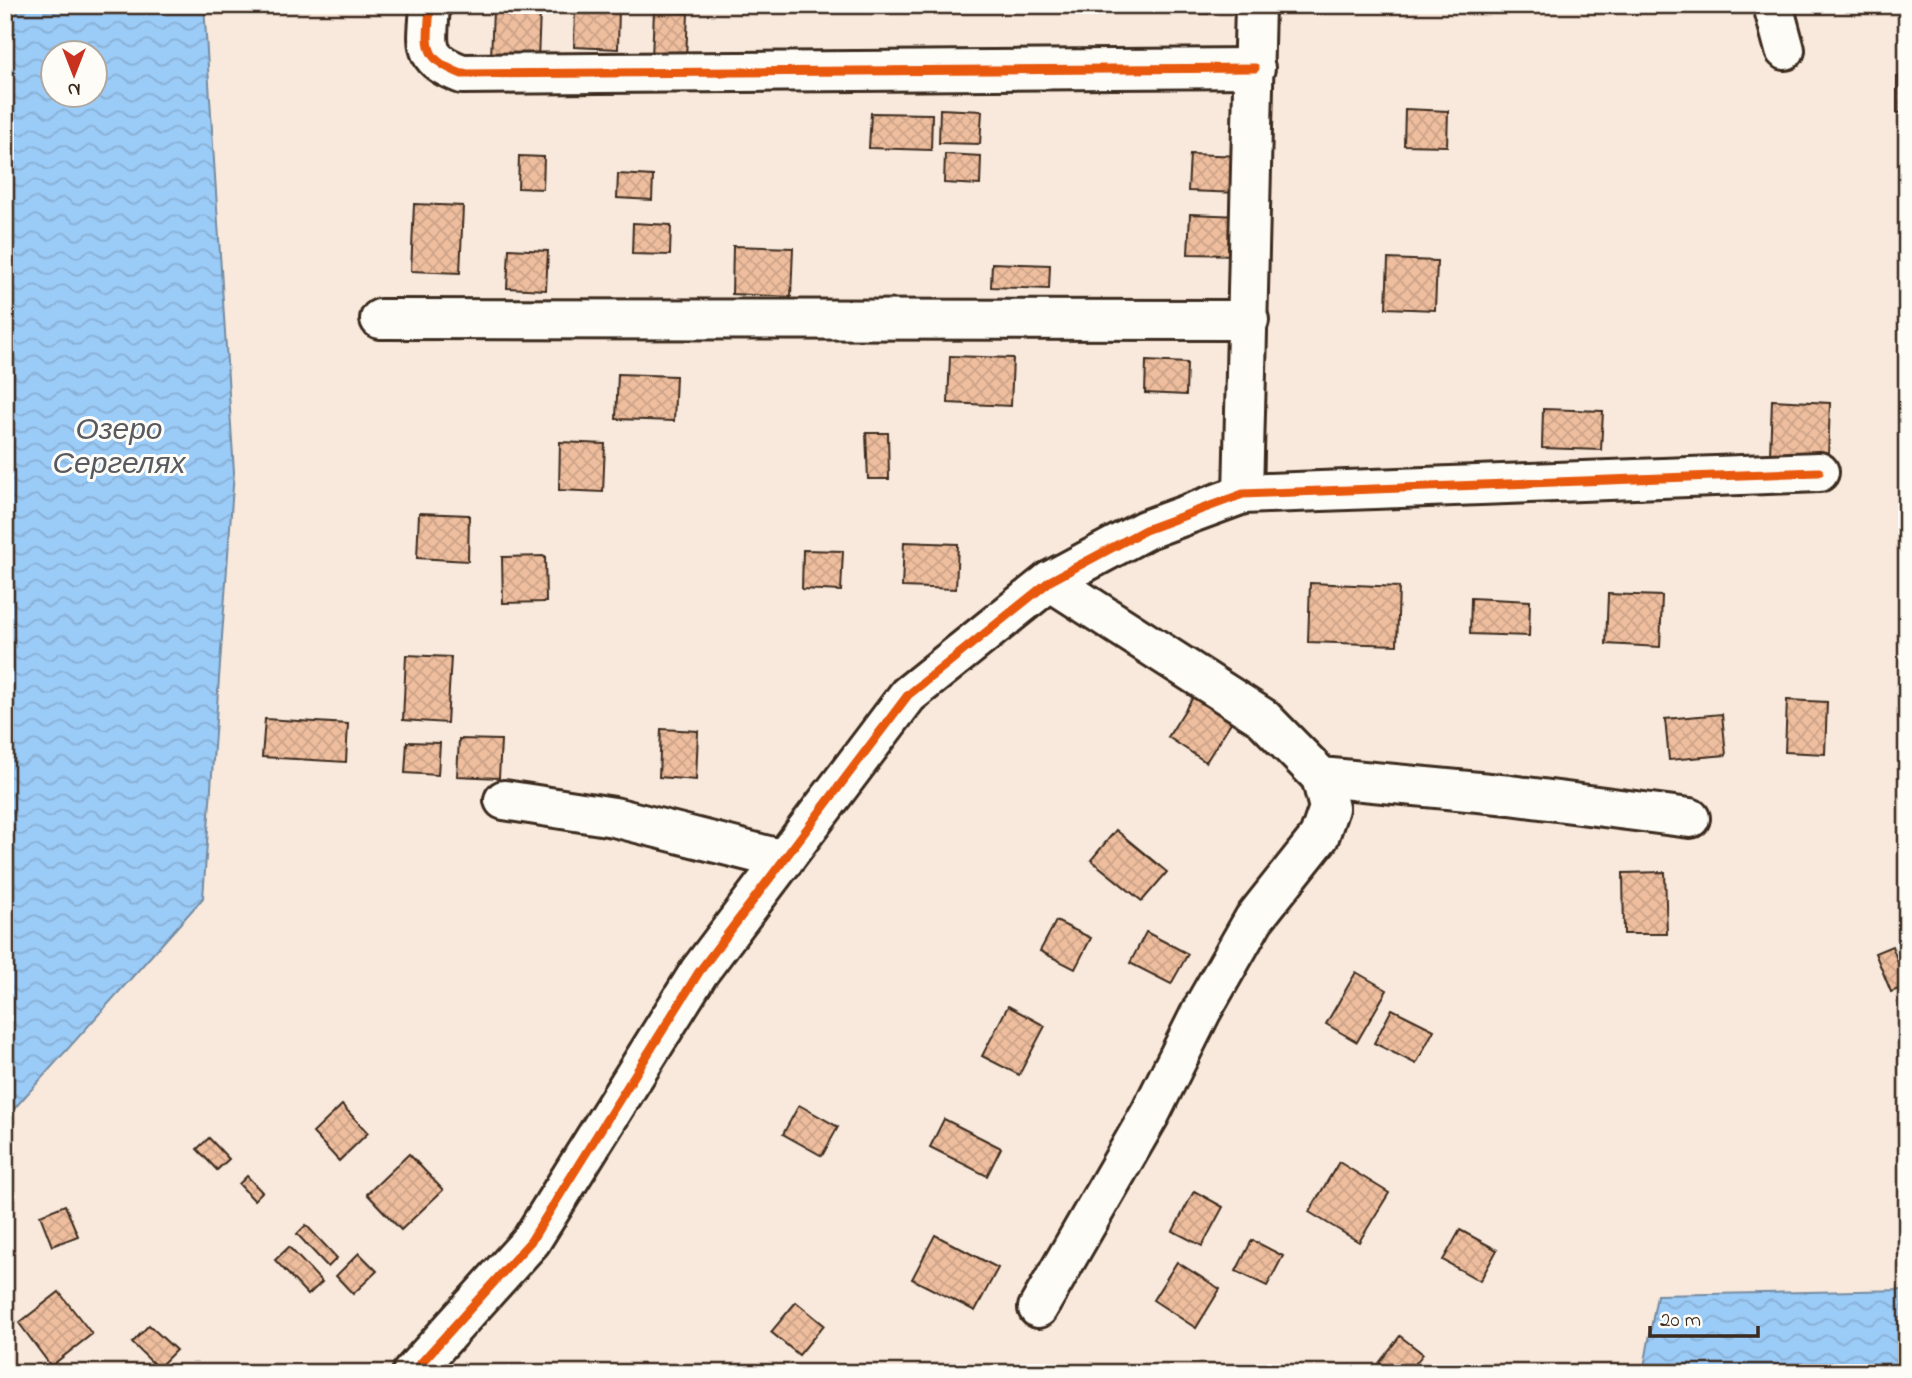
<svg xmlns="http://www.w3.org/2000/svg" width="1912" height="1378" font-family="'Indie Flower',sans-serif">
	<style>
		.water { fill: url(#water-waves); stroke: #758ba0; stroke-width: 2; fill-rule: evenodd }
		.building { fill: url(#building-cross-hatch); stroke: #3b2a1e; stroke-width: 2 }
		.lines { fill: none; stroke-linecap: round; stroke-linejoin: round }
		.minor-casing { stroke: #3b2a1e; stroke-width: 44 }
		.minor { stroke: #fdfcf7; stroke-width: 38 }
		.cycleway-casing { stroke: #fdfcf7; stroke-width: 13 }
		.cycleway { stroke: #e8590c; stroke-width: 9 }
		.labels { text-anchor: middle; stroke-width: 6; stroke-linejoin: round; paint-order: stroke }
		.water-label { font-size: 30px; font-style: italic; fill: #585a5f; stroke: #fdfcf7 }
	</style>
	<defs>
		<pattern id="water-waves" width="16" height="10" patternUnits="userSpaceOnUse" patternTransform="scale(1.75)"><rect width="16" height="10" fill="#9bcbf7"/><path d="M0 5q4-4 8 0t8 0" fill="none" stroke="#86aed3"/></pattern>
		<pattern id="building-cross-hatch" width="8" height="8" patternUnits="userSpaceOnUse" patternTransform="scale(1.75)"><rect width="8" height="8" fill="#eebe9e"/><path d="M0 0l8 8M0 8l8-8" fill="none" stroke="#cda388"/></pattern>
	</defs>
	<rect width="100%" height="100%" fill="#f8e9dc"/>
	<filter id="ink" filterUnits="userSpaceOnUse"><feTurbulence type="fractalNoise" baseFrequency=".0143" numOctaves="2"/><feDisplacementMap in="SourceGraphic" scale="14" xChannelSelector="R" yChannelSelector="G"/><feConvolveMatrix kernelMatrix="1 2 1 2 8 2 1 2 1" color-interpolation-filters="sRGB"/></filter>
	<g filter="url(#ink)">
		<g class="water">
			<path d="M5,5H204L234,472L203,898L5,1119ZM52,52H94V94H52Z"/>
			<polygon points="1907,1290 1907,1373 1643,1373 1657,1295"/>
		</g>
		<g class="building">
			<polygon points="575,5 619,7 618,49 574,47"/>
			<polygon points="1167,5 1208,5 1208,14 1166,12"/>
			<polygon points="493,10 540,11 538,60 491,58"/>
			<polygon points="654,11 688,13 686,59 652,57"/>
			<polygon points="1897,77 1907,77 1907,112 1897,113"/>
			<polygon points="940,109 982,111 980,144 939,143"/>
			<polygon points="1405,109 1448,111 1447,146 1404,145"/>
			<polygon points="871,113 932,114 931,150 869,148"/>
			<polygon points="945,154 981,156 980,185 944,183"/>
			<polygon points="1190,154 1241,156 1239,193 1188,191"/>
			<polygon points="519,156 544,157 543,189 518,188"/>
			<polygon points="618,174 653,176 652,200 617,198"/>
			<polygon points="414,204 463,206 460,273 411,271"/>
			<polygon points="1190,214 1241,216 1239,255 1188,254"/>
			<polygon points="633,223 671,225 670,255 632,254"/>
			<polygon points="733,246 793,248 791,297 732,294"/>
			<polygon points="509,249 548,251 546,290 507,288"/>
			<polygon points="1388,259 1437,261 1435,310 1386,308"/>
			<polygon points="992,263 1050,265 1049,289 991,287"/>
			<polygon points="950,356 1013,358 1011,406 948,403"/>
			<polygon points="1146,361 1187,363 1186,395 1145,393"/>
			<polygon points="618,374 676,376 674,421 616,419"/>
			<polygon points="1772,400 1830,403 1828,458 1770,456"/>
			<polygon points="1543,409 1603,411 1601,450 1542,448"/>
			<polygon points="866,433 888,433 889,479 868,479"/>
			<polygon points="560,442 605,444 603,492 559,490"/>
			<polygon points="419,513 469,515 468,561 417,558"/>
			<polygon points="904,542 958,544 956,589 902,587"/>
			<polygon points="803,550 843,551 841,591 802,589"/>
			<polygon points="545,556 546,602 503,603 502,557"/>
			<polygon points="1310,583 1399,587 1397,645 1308,642"/>
			<polygon points="1608,594 1662,596 1660,647 1606,644"/>
			<polygon points="1471,598 1530,601 1529,636 1470,634"/>
			<polygon points="406,655 451,657 447,723 403,720"/>
			<polygon points="1197,691 1235,716 1206,762 1168,737"/>
			<polygon points="1787,700 1827,702 1825,754 1785,752"/>
			<polygon points="1722,714 1726,755 1669,760 1665,719"/>
			<polygon points="265,719 348,724 346,762 262,757"/>
			<polygon points="661,729 698,731 696,780 659,777"/>
			<polygon points="459,739 501,740 499,778 457,776"/>
			<polygon points="407,742 440,743 438,775 405,773"/>
			<polygon points="1116,830 1167,872 1142,901 1091,860"/>
			<polygon points="1665,872 1667,934 1624,934 1623,873"/>
			<polygon points="1056,921 1091,938 1075,969 1040,951"/>
			<polygon points="1907,923 1907,940 1901,926"/>
			<polygon points="1146,932 1188,954 1171,984 1130,963"/>
			<polygon points="1892,946 1907,986 1891,992 1875,953"/>
			<polygon points="1356,972 1387,990 1357,1042 1326,1024"/>
			<polygon points="1008,1006 1045,1026 1019,1075 982,1056"/>
			<polygon points="1392,1009 1434,1030 1416,1064 1374,1043"/>
			<polygon points="342,1105 368,1133 339,1161 313,1133"/>
			<polygon points="799,1105 838,1127 822,1156 783,1134"/>
			<polygon points="944,1119 1001,1148 987,1176 930,1147"/>
			<polygon points="209,1138 229,1159 217,1170 197,1149"/>
			<polygon points="409,1154 443,1190 401,1230 367,1194"/>
			<polygon points="1339,1162 1389,1193 1359,1242 1309,1212"/>
			<polygon points="247,1176 262,1192 254,1200 239,1184"/>
			<polygon points="1194,1191 1223,1207 1202,1246 1173,1231"/>
			<polygon points="65,1205 78,1236 52,1246 40,1215"/>
			<polygon points="306,1225 337,1258 328,1267 297,1234"/>
			<polygon points="1460,1230 1497,1250 1480,1281 1443,1260"/>
			<polygon points="935,1235 998,1268 975,1311 912,1279"/>
			<polygon points="1252,1240 1283,1256 1267,1286 1236,1271"/>
			<polygon points="289,1247 322,1282 308,1295 275,1260"/>
			<polygon points="359,1253 377,1271 353,1294 336,1276"/>
			<polygon points="1177,1262 1220,1289 1196,1328 1153,1300"/>
			<polygon points="59,1292 92,1334 51,1366 19,1323"/>
			<polygon points="796,1302 824,1325 799,1355 771,1332"/>
			<polygon points="5,1304 15,1321 5,1326"/>
			<polygon points="149,1325 176,1350 158,1368 132,1343"/>
			<polygon points="1400,1336 1423,1354 1408,1373 1391,1373 1379,1363"/>
		</g>
		<g class="lines">
			<defs>
				<g id="minor">
					<path d="M430,5C428,45 420,58 462,74L1255,68"/>
					<polyline points="1773,5 1785,50"/>
					<polyline points="380,319 1249,320"/>
					<polyline points="1243,494 1255,5"/>
					<polyline points="1050,581 1263,718 1321,777 1510,795 1690,818"/>
					<polyline points="504,800 614,817 784,860"/>
					<polyline points="1038,1308 1150,1114 1202,1010 1254,919 1319,837 1329,808 1321,777"/>
					<polyline points="412,1373 531,1241 699,972 908,695 1050,581 1145,530 1243,494 1819,472"/>
				</g>
			</defs>
			<use href="#minor" class="minor-casing"/>
			<use href="#minor" class="minor"/>
			<defs>
				<g id="cycleway">
					<path d="M430,5C428,45 420,58 462,74L1255,68"/>
					<polyline points="412,1373 531,1241 699,972 908,695 1050,581 1145,530 1243,494 1819,472"/>
				</g>
			</defs>
			<use href="#cycleway" class="cycleway-casing"/>
			<use href="#cycleway" class="cycleway"/>
		</g>
	</g>
	<g class="labels">
		<g class="water-label">
			<text x="119" y="439">Озеро<tspan x="119" dy="34">Сергелях</tspan></text>
		</g>
	</g>
	<rect width="1912" height="1378" fill="none" stroke="#fdfcf7" stroke-width="28"/>
	<rect x="14" y="14" width="1884" height="1350" fill="none" stroke="#3b2a1e" stroke-width="2.5" filter="url(#ink)"/>
	<g transform="translate(74 74) rotate(180)"><circle r="33" fill="#fdfcf7" stroke="#afa8a0" stroke-width="2"/>
	<path d="M0-5L12 26L0 18L-12 26Z" fill="#c8321e"/>
	<text y="-10" font-size="19" font-weight="bold" text-anchor="middle" fill="#3b2a1e">N</text>
	</g>
	<path d="M1650 1326v10h108v-10" fill="none" stroke="#3b2a1e" stroke-width="3.5"/>
	<text x="1660" y="1326" font-size="21" fill="#3b2a1e" stroke="#fdfcf7" stroke-width="5" paint-order="stroke">20 m</text>
</svg>
